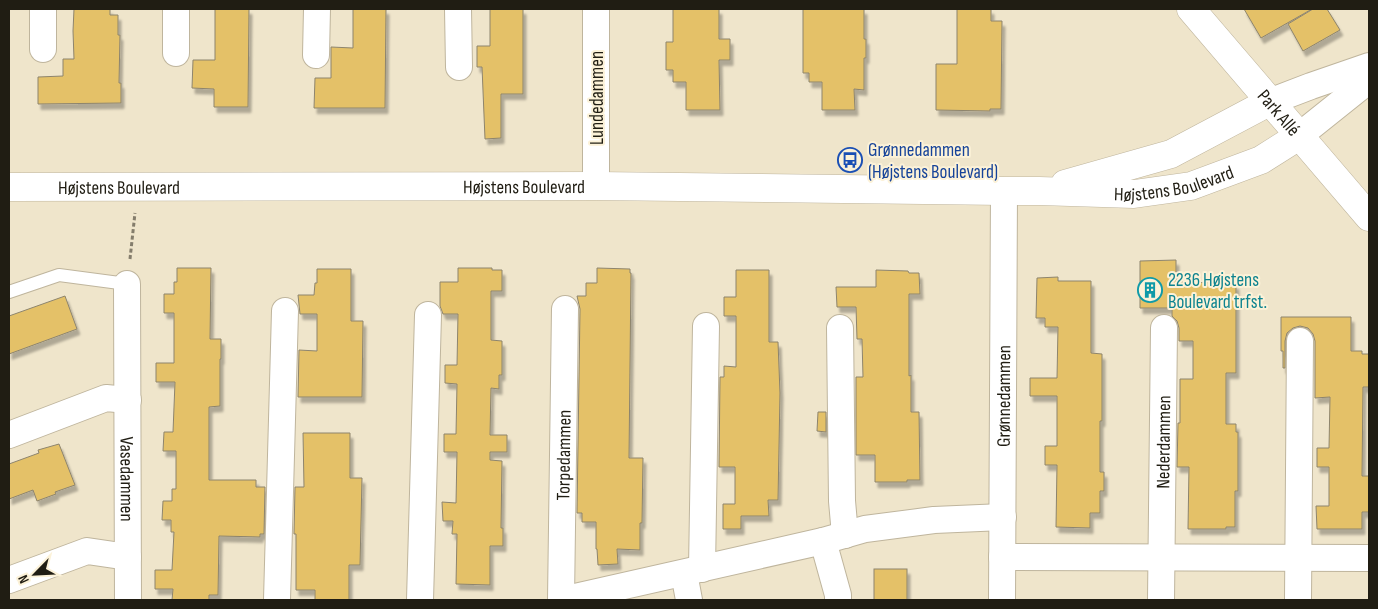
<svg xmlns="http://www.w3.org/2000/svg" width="1378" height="609" font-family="'Sofia Sans Condensed',sans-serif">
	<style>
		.building { fill: #e4c168; stroke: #8d846d; filter: url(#shadow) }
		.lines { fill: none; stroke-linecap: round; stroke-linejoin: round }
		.lane-casing { stroke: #bfb59d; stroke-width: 14 }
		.street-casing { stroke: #bfb59d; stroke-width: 28 }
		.secondary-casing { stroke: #bfb59d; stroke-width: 29 }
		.path { stroke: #847d6c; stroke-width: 3; stroke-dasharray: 4 2.5; stroke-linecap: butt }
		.lane { stroke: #fff; stroke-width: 12 }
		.street { stroke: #fff; stroke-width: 26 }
		.secondary { stroke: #fff; stroke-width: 28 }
		.labels { text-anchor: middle; stroke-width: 4; stroke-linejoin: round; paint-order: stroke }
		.street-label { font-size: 19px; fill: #201d13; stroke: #fcf2d8 }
		.transit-label { font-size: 19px; fill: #164399; stroke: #fcf2d8; text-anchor: start }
		.culture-label { font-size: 19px; fill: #0d838f; stroke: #fcf2d8; text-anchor: start }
	</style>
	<defs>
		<filter id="shadow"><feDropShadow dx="3" dy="5.5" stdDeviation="1" flood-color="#0004"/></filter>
	</defs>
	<rect width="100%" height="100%" fill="#efe5cb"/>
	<g class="building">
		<polygon points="74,9 110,9 110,15 118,15 118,35 120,35 119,83 121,83 121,103 38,104 38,77 63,76 63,59 74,59 73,31"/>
		<polygon points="215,9 249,9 248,107 214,107 214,89 192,88 193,60 215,60"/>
		<polygon points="353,9 386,9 385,108 314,108 315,78 331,78 331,47 353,48"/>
		<polygon points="490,9 523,9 523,94 501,94 501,138 485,139 482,67 477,67 477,46 490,46"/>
		<polygon points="673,9 719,9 719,39 730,39 730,60 719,60 720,110 686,110 686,82 673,82 673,70 666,70 666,42 673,42"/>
		<polygon points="803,9 864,9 864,39 866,39 866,58 864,58 864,90 854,89 855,110 822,110 822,82 809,82 809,73 803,73"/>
		<polygon points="957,9 991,9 991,21 1002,21 1001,109 990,109 990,111 936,110 936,64 957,64"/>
		<polygon points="1244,9 1312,9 1261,38"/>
		<polygon points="1313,9 1327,9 1340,30 1303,51 1288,24"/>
		<polygon points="1176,260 1176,282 1226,283 1227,284 1236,284 1236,373 1226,373 1226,424 1236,424 1236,432 1238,432 1238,491 1235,491 1235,527 1226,527 1226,529 1188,529 1189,467 1177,467 1178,423 1180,423 1180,379 1193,379 1193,341 1179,341 1179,328 1177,321 1172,316 1172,308 1140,308 1140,261"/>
		<polygon points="177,268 211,268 210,339 221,339 221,359 220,359 220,406 209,407 209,480 256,480 256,487 265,487 264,534 260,534 260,537 219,536 218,595 209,595 209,600 172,600 173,589 155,589 155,570 172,570 174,532 171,532 171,520 162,520 163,501 172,501 172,489 176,489 176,451 163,451 164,432 173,432 175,382 156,382 156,363 174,363 174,313 164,313 164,294 174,294 174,282 177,282"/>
		<polygon points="458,268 492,268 492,270 502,270 502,291 491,291 491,340 502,341 502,375 499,375 499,389 491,388 490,435 507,435 507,452 490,452 490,460 502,461 501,528 503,528 503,546 490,546 490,585 456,584 457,534 452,534 453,521 443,521 442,502 456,503 457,452 444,452 444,434 456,434 457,384 445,383 445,365 457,365 458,314 443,314 440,306 440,282 458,282"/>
		<polygon points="597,268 630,269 630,273 631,273 629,458 643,458 642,523 640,523 640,550 617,549 618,564 598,565 597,549 596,549 596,522 582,522 582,513 577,513 580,309 577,296 586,296 586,283 597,283"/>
		<polygon points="317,269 351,269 351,321 363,321 362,397 298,397 299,350 317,351 317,314 300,314 298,295 314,295 315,283 317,283"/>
		<polygon points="736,270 769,270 769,342 778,342 780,393 778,500 768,500 769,516 741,516 741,529 723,529 723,504 735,504 735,467 719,467 720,377 724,377 724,366 736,367 736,316 724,316 724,297 736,297"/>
		<polygon points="876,270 908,271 909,273 919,273 920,294 909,294 909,376 911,375 911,412 919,412 920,480 907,480 907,482 875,482 875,455 856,455 856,377 863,377 862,339 857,339 856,307 837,307 836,287 876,287"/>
		<polygon points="1058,277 1058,281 1091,281 1091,353 1102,354 1102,421 1100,421 1100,472 1104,472 1104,491 1100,491 1100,513 1090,513 1090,528 1056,527 1057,465 1045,465 1045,446 1057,446 1057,396 1030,396 1030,378 1057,378 1058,327 1045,327 1045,318 1036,318 1037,278"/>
		<polygon points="65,296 77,329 9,354 9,316"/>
		<polygon points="1281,317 1351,317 1351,351 1362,351 1362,354 1369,354 1369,387 1363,387 1362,476 1369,476 1369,512 1362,512 1362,529 1317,529 1316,506 1329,506 1329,467 1317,467 1317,448 1329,448 1330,397 1315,398 1315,341 1313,334 1308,328 1300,326 1293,328 1287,333 1285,341 1285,368 1283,368 1283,351 1281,351"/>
		<polygon points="818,412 826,412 826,432 817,431"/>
		<polygon points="303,433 350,433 350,478 362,478 360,565 349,565 349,600 315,600 315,590 296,590 296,534 294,534 295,487 304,487"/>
		<polygon points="59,444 75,485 55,492 56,494 37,501 33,490 9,499 9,464 39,453 38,450"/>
		<rect x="874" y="569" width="33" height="31"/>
	</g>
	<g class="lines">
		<defs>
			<polyline id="lane" points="9,292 59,275 127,284"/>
			<g id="street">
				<polyline points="176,9 176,53"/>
				<polyline points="458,9 459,67"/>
				<polyline points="43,49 43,9"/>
				<polyline points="316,55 317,9"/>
				<polyline points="1269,102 1311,86 1369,66"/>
				<polyline points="1299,136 1369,80"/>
				<polyline points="596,186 596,9"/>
				<path id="s1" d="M127,284L128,600"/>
				<polyline points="840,328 842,501 845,535"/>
				<polyline points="9,435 106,398 128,400"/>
				<polyline points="823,541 838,595 838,600"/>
				<polyline points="1002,557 1369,558"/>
				<polyline points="702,569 706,326"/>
				<polyline points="684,573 689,600"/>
				<polyline points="9,580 87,551 128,557"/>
				<polyline points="277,600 285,311"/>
				<polyline points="420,600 428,315"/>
				<path id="s2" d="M561,600L565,309"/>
				<polyline points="562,600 823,541 865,529 934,520 1003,517"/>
				<path id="s3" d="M1002,600L1004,191"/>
				<path id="s4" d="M1161,600L1164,328"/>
				<polyline points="1298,600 1300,341"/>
			</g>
			<g id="secondary">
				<path id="s5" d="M1191,9L1369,217"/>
				<polyline points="1065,184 1171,154 1269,102"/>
				<path id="s6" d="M9,187L596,186L1004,191H1039L1134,194L1191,186L1261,160L1299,136"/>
			</g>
		</defs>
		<use href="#lane" class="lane-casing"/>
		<use href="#street" class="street-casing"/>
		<use href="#secondary" class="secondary-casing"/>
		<polyline class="path" points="130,259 135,213"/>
		<use href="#lane" class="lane"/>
		<use href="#street" class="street"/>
		<use href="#secondary" class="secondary"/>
	</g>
	<defs>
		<symbol id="bus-ring" viewBox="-11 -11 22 22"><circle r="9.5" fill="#fcf2d8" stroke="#1a4fb4" stroke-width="1.5"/><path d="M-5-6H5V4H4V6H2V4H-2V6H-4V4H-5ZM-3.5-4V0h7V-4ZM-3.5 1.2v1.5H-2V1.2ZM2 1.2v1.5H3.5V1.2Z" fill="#1a4fb4"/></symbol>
		<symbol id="building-ring" viewBox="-11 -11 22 22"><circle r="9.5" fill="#fcf2d8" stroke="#0f9aa8" stroke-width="1.5"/><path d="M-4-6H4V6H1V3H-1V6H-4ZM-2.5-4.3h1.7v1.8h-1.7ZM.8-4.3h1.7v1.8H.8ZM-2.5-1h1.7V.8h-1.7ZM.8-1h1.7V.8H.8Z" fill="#0f9aa8"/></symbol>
	</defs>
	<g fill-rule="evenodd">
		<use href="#bus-ring" x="836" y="146" width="28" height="28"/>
		<use href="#building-ring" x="1136" y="276" width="28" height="28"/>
	</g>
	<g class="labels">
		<g class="street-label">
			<text transform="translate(596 98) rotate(-90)" y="7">Lundedammen</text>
			<text dy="7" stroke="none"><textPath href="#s5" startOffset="136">Park Allé</textPath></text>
			<text dy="7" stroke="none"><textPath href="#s6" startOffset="1166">Højstens Boulevard</textPath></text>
			<text dy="7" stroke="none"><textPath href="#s6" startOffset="110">Højstens Boulevard</textPath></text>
			<text dy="7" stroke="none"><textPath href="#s6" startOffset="515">Højstens Boulevard</textPath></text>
			<text dy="7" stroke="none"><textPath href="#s3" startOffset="204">Grønnedammen</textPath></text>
			<text dy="7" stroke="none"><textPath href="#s4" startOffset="158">Nederdammen</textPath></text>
			<text dy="7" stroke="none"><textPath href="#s2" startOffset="145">Torpedammen</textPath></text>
			<text dy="7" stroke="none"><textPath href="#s1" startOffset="195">Vasedammen</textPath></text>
		</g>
		<g class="transit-label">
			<text x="868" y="156">Grønnedammen<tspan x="868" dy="22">(Højstens Boulevard)</tspan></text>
		</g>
		<g class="culture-label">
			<text x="1168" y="286">2236 Højstens<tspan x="1168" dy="22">Boulevard trfst.</tspan></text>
		</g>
	</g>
	<rect width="1378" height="609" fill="none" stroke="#201d13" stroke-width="20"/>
	<g transform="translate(35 574) rotate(246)" stroke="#fcf2d8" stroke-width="4" paint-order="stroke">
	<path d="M0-4L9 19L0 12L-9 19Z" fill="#201d13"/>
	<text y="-8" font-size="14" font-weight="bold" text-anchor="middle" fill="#201d13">N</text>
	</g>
</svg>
